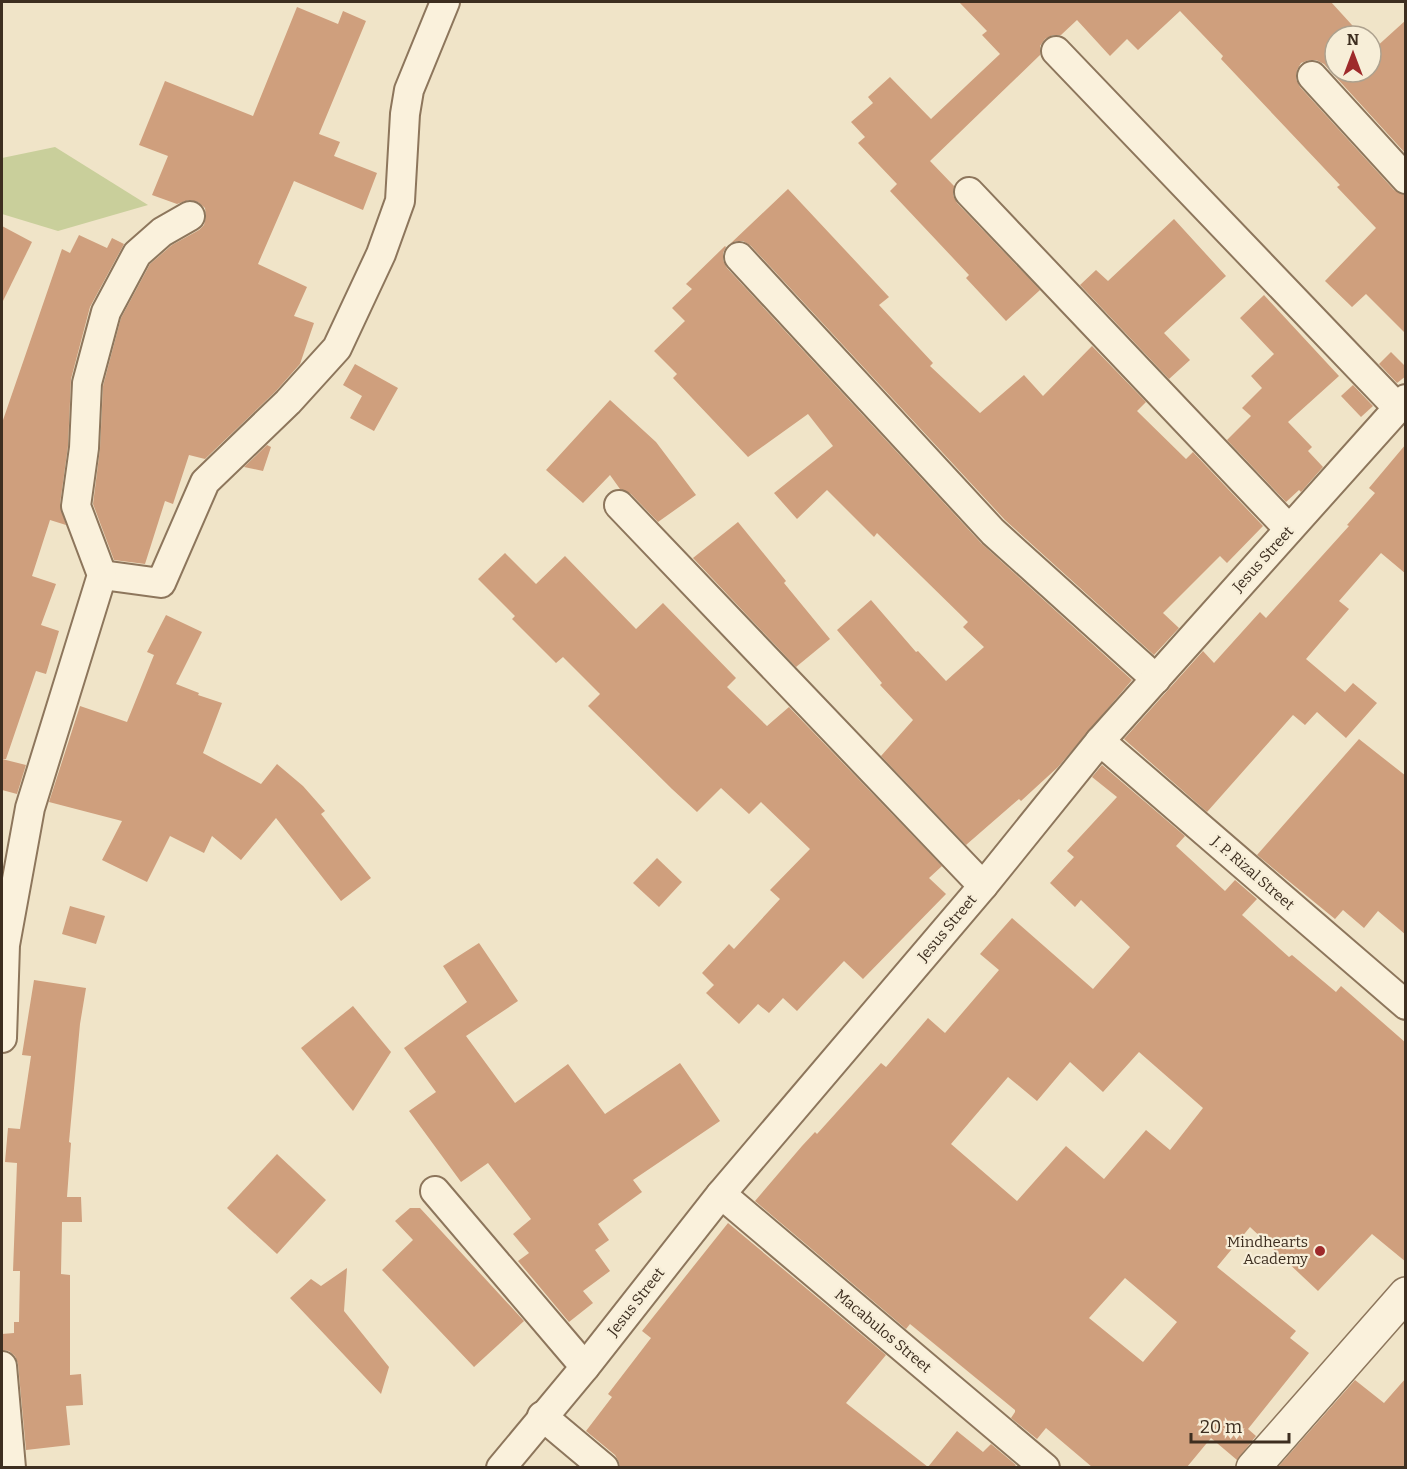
<svg xmlns="http://www.w3.org/2000/svg" width="1407" height="1469" font-family="Bitter,serif">
	<style>
		.green { fill: #c9cf9b }
		.building { fill: #cf9f7d; fill-rule: evenodd }
		.lines { fill: none; stroke-linecap: round; stroke-linejoin: round }
		.minor-casing { stroke: #8d765c; stroke-width: 32 }
		.tertiary-casing { stroke: #8d765c; stroke-width: 36 }
		.minor { stroke: #faf1dc; stroke-width: 28 }
		.tertiary { stroke: #faf1dc; stroke-width: 33 }
		.poi-dot { fill: #9e2a2b; stroke: #f7eed8; stroke-width: 2 }
		.labels { text-anchor: middle; stroke-width: 4.5; stroke-linejoin: round; paint-order: stroke }
		.street-label { font-size: 15px; fill: #3d2e20; stroke: #f7eed8 }
		.poi-label { font-size: 15px; fill: #3d2e20; stroke: #f7eed8; text-anchor: end }
	</style>
	<rect width="100%" height="100%" fill="#f0e4c8"/>
	<polygon class="green" points="55,147 148,205 58,231 2,214 2,158"/>
	<g class="building">
		<polygon points="959,2 1331,2 1362,36 1335,36 1335,72 1371,72 1371,46 1374,49 1406,20 1406,154 1324,64 1316,60 1309,60 1301,63 1297,70 1296,79 1300,87 1394,190 1406,195 1406,334 1366,294 1352,307 1325,281 1376,228 1337,187 1340,185 1221,59 1223,56 1180,11 1138,50 1127,39 1110,56 1077,20 1061,35 1053,35 1045,39 1040,46 1040,55 930,161 954,186 953,195 957,203 1040,290 1006,321 966,278 969,275 890,191 897,184 858,143 865,137 851,122 873,103 868,97 890,77 931,119 1000,54 982,35 987,31"/>
		<polygon points="297,7 338,24 343,11 366,21 319,134 340,142 334,156 377,173 363,210 294,181 258,264 307,287 294,316 314,323 300,364 276,391 205,459 189,455 173,504 165,501 145,564 114,560 93,504 100,449 103,386 121,318 150,264 172,245 199,230 204,225 206,217 205,208 198,202 189,200 177,204 152,195 168,156 139,145 165,81 253,116"/>
		<polygon points="788,189 889,297 879,305 933,363 930,366 980,413 1024,375 1043,396 1092,346 1146,402 1137,411 1186,459 1193,452 1263,526 1227,563 1220,556 1163,613 1179,628 1154,655 1005,520 751,246 743,241 736,241 730,244"/>
		<polygon points="1174,219 1226,276 1164,333 1190,360 1169,379 1080,285 1096,270 1108,281"/>
		<polygon points="2,226 32,242 2,303"/>
		<polygon points="79,235 107,248 112,238 124,244 90,307 71,379 68,446 60,504 66,525 50,520 32,576 56,584 41,625 59,631 46,674 36,671 6,759 2,759 2,423 62,249 70,253"/>
		<polygon points="725,246 726,247 723,253 723,260 727,268 981,543 1132,680 1058,767 1021,801 1019,799 966,845 881,756 913,720 880,685 882,683 837,630 871,600 916,652 918,651 946,681 984,647 963,627 968,622 877,533 874,537 827,490 797,519 774,493 833,446 808,414 748,457 673,378 677,374 654,351 685,321 672,308 692,289 686,284"/>
		<polygon points="1264,295 1339,376 1288,422 1312,447 1308,451 1323,467 1301,492 1299,490 1286,502 1227,440 1251,416 1242,408 1262,388 1251,376 1274,354 1240,318"/>
		<polygon points="1391,352 1406,367 1406,376 1397,383 1379,364"/>
		<polygon points="355,364 398,388 374,431 350,418 362,396 343,385"/>
		<polygon points="1353,385 1373,406 1361,417 1341,396"/>
		<polygon points="610,400 656,442 696,495 658,522 631,494 620,489 610,475 583,503 546,470"/>
		<polygon points="1406,444 1406,574 1381,553 1339,601 1349,609 1306,659 1345,692 1353,683 1377,703 1346,738 1317,712 1305,725 1293,715 1207,812 1124,739 1203,651 1214,663 1260,612 1266,618 1349,526 1347,525 1375,493 1369,488"/>
		<polygon points="267,445 271,447 263,471 244,467"/>
		<polygon points="738,522 786,581 784,583 830,639 796,667 693,558"/>
		<polygon points="505,553 536,584 565,556 636,629 663,603 736,678 727,687 767,726 789,707 942,866 929,878 946,894 863,979 844,961 797,1011 783,998 769,1013 758,1004 739,1024 706,993 714,985 702,973 729,944 734,949 780,899 770,890 810,849 761,802 749,814 721,788 697,812 672,789 588,706 600,694 563,657 556,663 512,619 515,616 478,579"/>
		<polygon points="166,615 202,632 176,684 199,693 198,695 222,703 203,753 261,784 277,764 303,786 325,811 321,814 371,878 341,901 276,818 241,860 212,836 204,853 170,836 147,882 102,860 122,821 49,802 80,706 127,722 154,655 147,652"/>
		<polygon points="1359,739 1406,776 1406,935 1378,911 1364,928 1343,910 1335,919 1257,855"/>
		<polygon points="2,759 26,765 17,794 2,790"/>
		<path d="M1102,765L1185,836L1176,846L1225,891L1235,880L1257,899L1242,915L1289,957L1292,955L1336,992L1341,986L1406,1043V1262L1372,1234L1318,1291L1250,1227L1217,1267L1296,1331L1290,1338L1309,1353L1248,1429L1256,1436L1237,1460L1211,1438L1187,1467H1092L1046,1428L1037,1439L1011,1418L1015,1412V1410L910,1324L906,1329L755,1201L802,1146L815,1132L817,1134L881,1063L886,1067L928,1018L945,1033L999,970L980,954L1012,918L1093,989L1130,947L1081,900L1075,907L1050,883L1074,857L1067,851L1117,797L1092,777ZM1139,1052L1203,1108L1170,1150L1146,1130L1104,1179L1066,1146L1017,1201L951,1144L1008,1077L1037,1101L1070,1062L1103,1092ZM1125,1278L1177,1322L1143,1362L1089,1318Z"/>
		<polygon points="657,858 682,882 659,907 633,883"/>
		<polygon points="70,906 105,916 96,944 62,934"/>
		<polygon points="479,943 518,1001 466,1036 515,1103 568,1064 605,1114 680,1063 720,1121 633,1180 642,1192 598,1224 609,1240 595,1250 610,1271 583,1291 593,1303 569,1322 518,1261 529,1253 513,1234 531,1219 488,1163 461,1182 409,1111 436,1092 404,1048 467,1002 443,966"/>
		<polygon points="34,980 86,988 80,1024 69,1142 71,1143 67,1197 81,1197 82,1222 62,1222 61,1274 70,1275 70,1375 81,1374 83,1405 66,1406 70,1445 26,1450 18,1364 15,1356 9,1351 2,1350 2,1334 14,1333 14,1322 19,1322 20,1271 13,1271 17,1163 5,1162 8,1128 20,1129 31,1056 22,1055"/>
		<polygon points="353,1006 391,1052 353,1111 301,1048"/>
		<polygon points="277,1154 326,1200 277,1254 227,1208"/>
		<polygon points="410,1208 420,1208 524,1321 474,1367 382,1270 413,1240 395,1221"/>
		<polygon points="728,1223 886,1355 846,1403 928,1467 957,1431 983,1452 991,1444 1016,1465 1014,1467 620,1467 619,1462 615,1455 586,1431 612,1397 608,1394 651,1338 642,1331"/>
		<polygon points="347,1268 344,1311 389,1367 381,1394 290,1298 311,1279 321,1286"/>
		<polygon points="1406,1378 1406,1467 1278,1467 1355,1380 1384,1403"/>
	</g>
	<g class="lines">
		<defs>
			<g id="minor">
				<polyline points="1056,51 1398,408"/>
				<polyline points="1312,76 1406,179"/>
				<polyline points="969,192 1289,529"/>
				<polyline points="739,257 993,532 1156,679"/>
				<polyline points="619,505 983,886"/>
				<polyline points="102,575 161,583 205,482 288,402 337,348 381,254 400,201 405,114 409,90 445,2"/>
				<polyline points="1100,741 1406,1005"/>
				<polyline points="2,1038 5,945 30,808 102,575 76,506 84,448 87,383 106,312 137,254 162,232 190,216"/>
				<polyline points="435,1191 585,1367"/>
				<polyline points="721,1194 1045,1468"/>
				<polyline points="2,1366 11,1468"/>
				<polyline points="542,1416 604,1468"/>
				<polyline points="501,1468 585,1367 721,1194 983,886 1100,741 1406,399"/>
			</g>
			<polyline id="tertiary" points="1253,1468 1406,1294"/>
		</defs>
		<use href="#minor" class="minor-casing"/>
		<use href="#tertiary" class="tertiary-casing"/>
		<use href="#minor" class="minor"/>
		<use href="#tertiary" class="tertiary"/>
	</g>
	<circle class="poi-dot" cx="1320" cy="1251" r="6"/>
	<g class="labels">
		<g class="street-label">
			<text transform="translate(1263 559) rotate(-48)" y="5">Jesus Street</text>
			<text transform="translate(1253 873) rotate(41)" y="5">J. P. Rizal Street</text>
			<text transform="translate(947 928) rotate(-50)" y="5">Jesus Street</text>
			<text transform="translate(636 1302) rotate(-52)" y="5">Jesus Street</text>
			<text transform="translate(883 1331) rotate(40)" y="5">Macabulos Street</text>
		</g>
		<g class="poi-label">
			<text x="1308" y="1247">Mindhearts<tspan x="1308" dy="17">Academy</tspan></text>
		</g>
	</g>
	<rect width="1407" height="1469" fill="none" stroke="#3d2e20" stroke-width="6"/>
	<g transform="translate(1353 54)"><circle r="28" fill="#f7eed8" stroke="#ada18e" stroke-width="1.5"/>
	<path d="M0-4.5L10 22L0 15L-10 22Z" fill="#9e2a2b"/>
	<text y="-9" font-size="16" font-weight="bold" text-anchor="middle" fill="#3d2e20">N</text>
	</g>
	<path d="M1191 1433v9h98v-9" fill="none" stroke="#3d2e20" stroke-width="3"/>
	<text x="1200" y="1433" font-size="18" fill="#3d2e20" stroke="#f7eed8" stroke-width="4.5" paint-order="stroke">20 m</text>
</svg>
